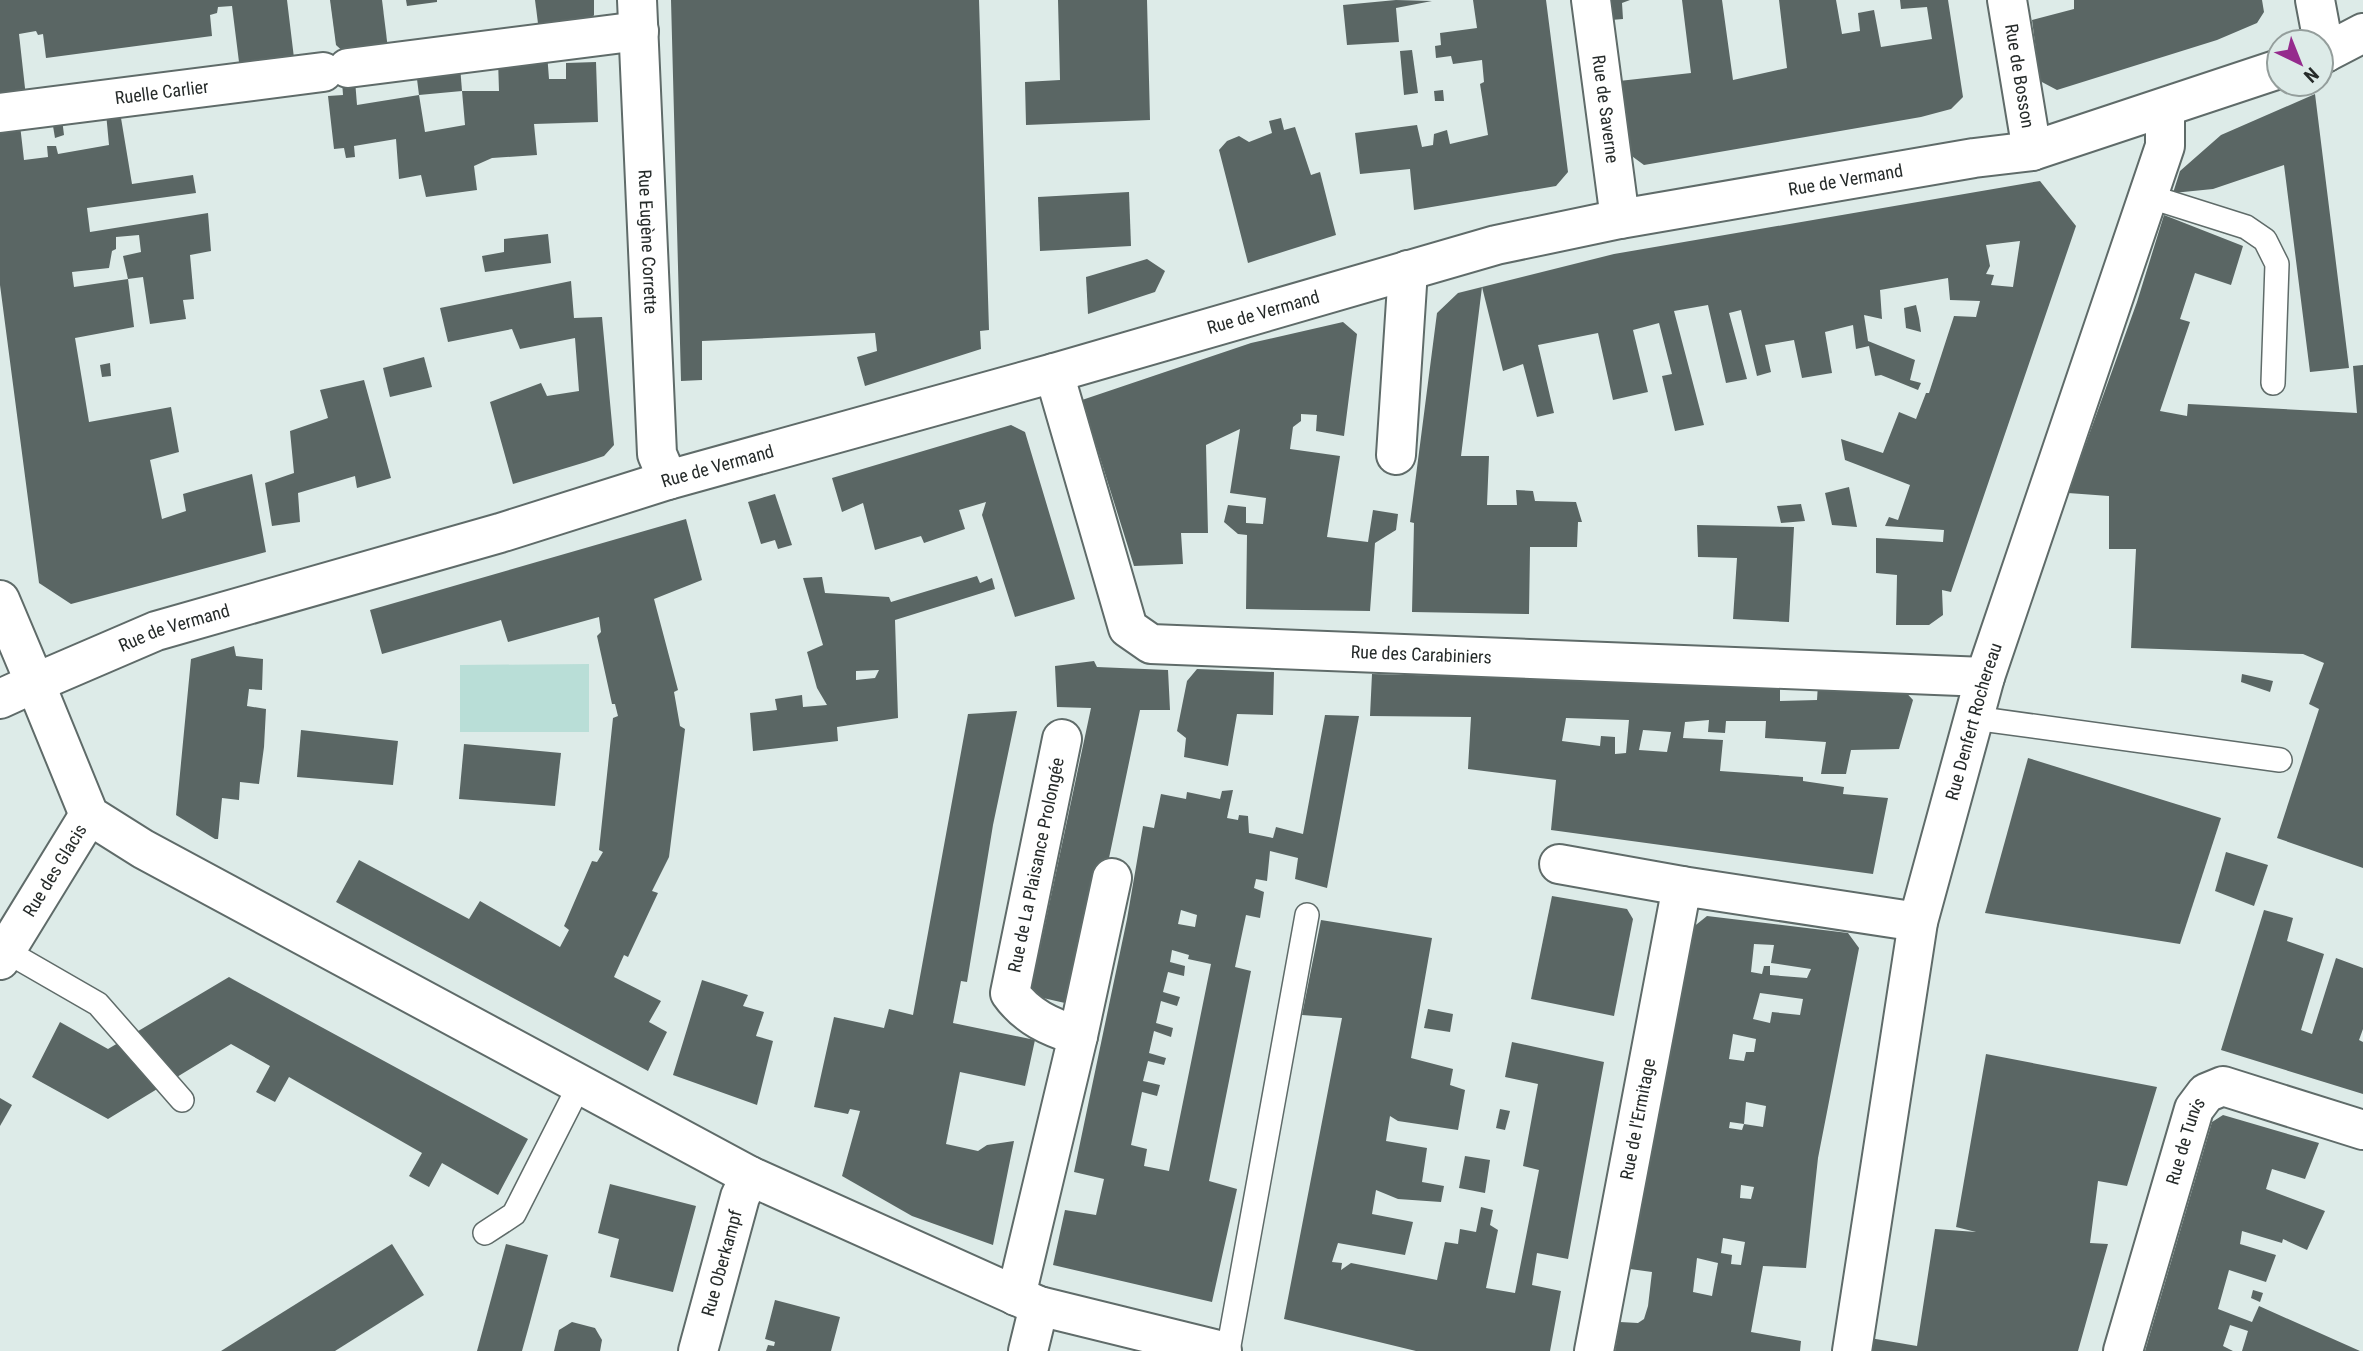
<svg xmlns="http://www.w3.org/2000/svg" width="2363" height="1351" font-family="'Roboto Condensed',sans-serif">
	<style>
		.green { fill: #b9ded7 }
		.building { fill: #5a6664; fill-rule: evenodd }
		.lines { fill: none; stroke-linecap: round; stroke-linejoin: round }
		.lane-casing { stroke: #5f6b69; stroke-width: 26 }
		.street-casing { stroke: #5f6b69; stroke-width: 42 }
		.secondary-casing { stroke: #5f6b69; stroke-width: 42 }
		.lane { stroke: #fff; stroke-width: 23 }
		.street { stroke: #fff; stroke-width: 38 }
		.secondary { stroke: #fff; stroke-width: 38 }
		.labels { text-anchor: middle; stroke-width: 7; stroke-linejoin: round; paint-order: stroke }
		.street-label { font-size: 18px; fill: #262b2a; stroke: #ddebe8 }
	</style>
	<rect width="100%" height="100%" fill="#ddebe8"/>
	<polygon class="green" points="589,664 589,732 460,732 460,665"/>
	<g class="building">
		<polygon points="0,0 287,0 294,58 240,70 232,6 218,7 217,13 210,15 212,36 46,58 43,34 38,35 36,31 19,34 26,97 0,101"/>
		<polygon points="330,0 382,0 388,49 348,56 336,45"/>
		<polygon points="406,0 437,0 437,2 407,6"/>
		<polygon points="535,0 594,0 594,15 588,25 539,31"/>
		<polygon points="671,0 979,0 989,330 980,331 981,349 865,386 857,357 877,351 875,333 702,341 702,380 681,381"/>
		<polygon points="1058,0 1147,0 1150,120 1026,125 1025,82 1060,80"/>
		<polygon points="1396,0 1432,1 1396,8 1399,42 1347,45 1343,5"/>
		<polygon points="1473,0 1546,0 1568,172 1556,186 1414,210 1410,169 1360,174 1355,133 1417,125 1422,147 1433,145 1434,134 1447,130 1450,144 1488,135 1480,84 1484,82 1482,60 1453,64 1451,56 1436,58 1435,46 1441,45 1440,33 1477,28"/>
		<polygon points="1609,0 1630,0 1622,3 1623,19 1611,20"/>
		<polygon points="1682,0 1722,0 1733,80 1787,68 1779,0 1836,0 1842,34 1860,31 1858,13 1874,10 1881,47 1932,39 1927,7 1901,9 1900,0 1948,0 1963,97 1951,109 1921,117 1644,165 1629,154 1619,81 1691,73"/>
		<polygon points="2074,0 2262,0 2264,12 2257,23 2217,40 2057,90 2040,81 2032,20 2074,9"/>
		<polygon points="1412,50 1418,93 1404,95 1400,51"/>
		<polygon points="547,53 549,79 566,79 566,63 596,62 598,122 534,124 537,155 492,158 474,166 477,190 426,197 421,175 399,179 396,139 354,146 355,157 346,158 344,148 334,149 328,96 343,95 342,81 355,80 357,105 419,95 425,132 465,125 462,91 499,91 498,60"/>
		<polygon points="460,66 462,91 419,95 416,71"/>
		<polygon points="1443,90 1444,101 1435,101 1434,91"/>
		<polygon points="2315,94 2349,368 2310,372 2284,165 2213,189 2173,193 2180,171 2221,135"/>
		<polygon points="120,112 132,184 193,175 196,193 87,208 90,232 208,213 211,251 190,255 194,299 183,300 186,319 150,324 143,277 128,279 123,256 141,252 139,235 116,237 116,249 112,251 109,268 72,272 74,287 128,279 134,327 75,338 89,422 171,407 179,452 150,460 162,519 186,511 183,494 252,474 266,552 71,604 39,583 0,285 0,128 20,125 24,160 48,157 47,146 56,146 58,154 109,145 106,113"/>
		<polygon points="1281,118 1284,130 1295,127 1311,175 1320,172 1336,235 1248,263 1219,150 1227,141 1239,136 1249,142 1272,133 1269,121"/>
		<polygon points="62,119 64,135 55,138 52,120"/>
		<path d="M2040,181L2076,226L1951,592L1942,590L1943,615L1929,625H1896L1897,575L1876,573V538L1943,542L1944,530L1885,526L1889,517L1898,520L1910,485L1845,460L1841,439L1883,453L1899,412L1916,419L1926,393H1929L1954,316L1976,317L1980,301L1950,300L1948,278L1880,290L1882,319L1864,315L1868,341L1915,360L1910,380L1921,383L1918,390L1881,375L1875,376L1869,346L1856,349L1853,325L1825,332L1832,373L1802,378L1794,340L1765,345L1771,372L1757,376L1741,310L1729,313L1747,379L1726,383L1708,305L1674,311L1704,425L1675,431L1662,376L1672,374L1659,323L1633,330L1648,392L1613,400L1598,333L1538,345L1554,413L1537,417L1523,364L1503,371L1482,287L1461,456H1489L1487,505H1517L1516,490L1533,491L1535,501L1576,502L1582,522H1578L1577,547H1530L1529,614L1412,612L1414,523L1410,522L1437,313L1458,293L1614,254ZM2020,241L2013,287L1991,285L1994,275L1986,274L1990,266L1986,245Z"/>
		<polygon points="1129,192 1131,246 1040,251 1038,197"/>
		<polygon points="2164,215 2243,246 2231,285 2195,273 2180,319 2190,322 2160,411 2187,416 2188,404 2357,413 2353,366 2363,365 2363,868 2277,838 2319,709 2309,704 2324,663 2303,654 2131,648 2136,549 2109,549 2109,496 2068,493 2137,302"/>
		<polygon points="548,234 551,263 485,272 482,256 504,252 504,239"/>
		<polygon points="1147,259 1165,271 1155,292 1088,314 1086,277"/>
		<polygon points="571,281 574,318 602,317 614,445 604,456 586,462 513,484 490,402 541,383 547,396 579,391 575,338 520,349 512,329 448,342 440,308"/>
		<polygon points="1916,305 1919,318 1921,332 1906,328 1904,308"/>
		<polygon points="1343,322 1357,334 1344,436 1316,431 1317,415 1301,414 1301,421 1293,427 1290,449 1340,456 1327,537 1368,542 1373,510 1398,514 1396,530 1375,543 1370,611 1246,609 1247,535 1238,534 1224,522 1228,505 1246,507 1246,523 1263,524 1266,498 1230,493 1240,429 1206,445 1208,533 1181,533 1183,564 1134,566 1082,400 1251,343"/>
		<polygon points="424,357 432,387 390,397 383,368"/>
		<polygon points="110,363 111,376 102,377 100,365"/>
		<polygon points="364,380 391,478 357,488 355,476 298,493 300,522 272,526 265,483 294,473 290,431 328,418 320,390"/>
		<polygon points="1011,425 1025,432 1075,599 1015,617 982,515 986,502 959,510 965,529 924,543 921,536 875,550 863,503 842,512 832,478"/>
		<polygon points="1849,487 1857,527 1832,525 1825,493"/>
		<polygon points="775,494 792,545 778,549 775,540 761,544 748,502"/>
		<polygon points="1801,504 1805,521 1781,523 1777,506"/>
		<polygon points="686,519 702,580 654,599 678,690 674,692 680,726 685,729 669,857 652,891 658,893 628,957 624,955 614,977 661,1001 649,1022 667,1032 648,1071 336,902 359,860 469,919 480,901 560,947 569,930 564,926 592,861 597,862 603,852 599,850 613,718 618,716 615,704 612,704 597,636 601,632 599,617 508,642 501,620 382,654 370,610"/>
		<polygon points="1697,525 1794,527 1789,622 1733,619 1737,558 1698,557"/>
		<path d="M977,576L980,583L992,578L995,589L895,620L898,718L837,727L838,741L753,751L750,713L777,710L775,699L802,695L803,707L827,705L817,688L807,652L823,645L803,578L822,577L825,593L889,597L891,602ZM879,670L875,678L856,680V671Z"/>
		<polygon points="234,646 236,656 263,659 262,690 249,689 247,706 266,709 264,747 259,784 240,782 239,800 222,798 218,839 215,839 176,815 191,659"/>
		<polygon points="1094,661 1097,667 1168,670 1170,710 1140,710 1078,1006 1030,995 1091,708 1057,707 1055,666"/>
		<polygon points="1197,669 1274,672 1273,715 1237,714 1228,766 1184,757 1186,738 1177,731 1187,681"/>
		<path d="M1372,674L1780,684V701L1817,700L1818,684L1901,687L1913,700L1899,749L1851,750L1846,774H1821L1826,742L1765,738L1766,721H1726L1725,733L1708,732L1709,720L1685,722L1683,738L1723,740L1720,771L1803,777V781L1844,787L1843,794L1888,798L1873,874L1551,830L1556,780L1468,769L1471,717L1370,716ZM1566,718L1629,720L1626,753L1615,754V737L1601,736L1600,746L1562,741ZM1643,730L1671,732L1667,752L1639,750Z"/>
		<polygon points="2242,674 2273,681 2270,692 2241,682"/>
		<polygon points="1017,711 993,825 967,982 961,981 953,1023 1035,1040 1025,1086 960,1072 946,1144 978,1151 987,1145 1014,1141 993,1245 912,1216 842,1176 860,1111 850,1109 848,1114 814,1107 834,1017 884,1028 889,1009 913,1015 968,714"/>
		<path d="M1325,715L1359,716L1327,888L1295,879L1298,858L1270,851L1267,881L1256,879L1254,888L1264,892L1260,918L1246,915L1235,967L1251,971L1209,1181L1237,1189L1212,1302L1053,1265L1065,1210L1096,1215L1104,1179L1074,1172L1127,919L1143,826L1154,828L1161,794L1186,799L1187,792L1220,799L1222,791L1233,790L1227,818L1238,820L1239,815L1248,816L1249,833L1273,838L1276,827L1303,834ZM1181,910L1197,915L1195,927L1178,924ZM1172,950L1189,955L1188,959L1211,964L1169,1171L1144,1166L1147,1149L1131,1145L1142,1092L1157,1096L1160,1085L1143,1081L1148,1061L1164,1065L1166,1058L1149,1053L1154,1031L1171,1037L1173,1028L1156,1023L1161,1001L1177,1006L1180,997L1163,992L1168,972L1184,976L1185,966L1170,962Z"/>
		<polygon points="301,730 398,741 393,785 297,777"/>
		<polygon points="464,744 561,753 555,806 459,799"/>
		<polygon points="2028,758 2221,818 2180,944 1985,913"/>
		<polygon points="2226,852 2268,865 2254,906 2215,891"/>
		<polygon points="1552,896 1627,909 1633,919 1614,1016 1531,999"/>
		<polygon points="2264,910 2293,918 2287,941 2324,954 2301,1030 2312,1034 2336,958 2363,968 2363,1029 2359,1040 2363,1042 2363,1094 2221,1050"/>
		<path d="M1707,916L1848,933L1859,948L1818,1158L1806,1268L1763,1266L1751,1332L1801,1341L1800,1351H1615L1620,1322L1638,1323L1644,1319L1648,1306L1652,1272L1630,1269L1692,928ZM1754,944L1774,945L1771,963L1811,969L1807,978L1770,975V966H1764L1762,974L1751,972ZM1760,993L1803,999L1800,1015L1772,1012L1770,1023L1753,1019ZM1733,1034L1756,1039L1754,1052H1746L1744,1061L1729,1059ZM1746,1102L1766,1106L1763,1127L1744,1124L1742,1130L1729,1128L1730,1122L1744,1124ZM1741,1185L1754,1187L1751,1199L1740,1198ZM1723,1238L1745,1242L1741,1265L1731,1264L1732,1255L1721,1253ZM1697,1258L1718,1263L1712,1296L1693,1292Z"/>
		<polygon points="1321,920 1432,938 1411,1058 1453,1069 1450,1085 1465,1090 1458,1130 1398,1121 1390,1116 1386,1141 1427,1148 1422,1182 1444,1186 1441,1202 1398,1199 1376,1190 1372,1214 1413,1222 1405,1255 1338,1243 1332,1262 1342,1263 1341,1270 1351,1263 1437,1280 1445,1242 1458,1244 1460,1229 1476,1232 1481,1207 1493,1210 1490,1225 1498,1230 1486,1288 1515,1293 1539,1170 1523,1166 1538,1084 1505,1077 1512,1042 1604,1062 1568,1259 1537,1253 1532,1285 1561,1291 1550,1351 1416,1351 1284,1319 1342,1018 1302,1015"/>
		<polygon points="229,977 528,1139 498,1195 442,1163 429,1187 409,1176 422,1153 289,1077 275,1102 256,1092 270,1066 231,1044 108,1119 32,1077 60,1022 108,1049"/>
		<polygon points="702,980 748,995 743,1006 764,1012 756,1036 773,1041 757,1105 673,1075"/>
		<polygon points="1428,1009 1453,1014 1450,1032 1424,1028"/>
		<polygon points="1986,1054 2157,1087 2127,1186 2098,1181 2090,1243 2108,1244 2078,1351 1863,1351 1864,1337 1917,1346 1935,1229 1976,1232 1956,1227"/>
		<polygon points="0,1098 12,1105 0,1126"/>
		<polygon points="1500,1109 1510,1111 1505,1130 1496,1128"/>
		<polygon points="2223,1115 2319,1143 2305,1179 2272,1169 2266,1189 2325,1211 2307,1250 2283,1239 2282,1243 2242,1231 2240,1244 2276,1255 2266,1282 2229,1270 2218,1309 2252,1322 2259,1306 2360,1351 2242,1351 2248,1331 2230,1325 2223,1346 2233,1351 2145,1351 2212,1122"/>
		<polygon points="1465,1156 1490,1160 1485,1193 1459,1188"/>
		<polygon points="610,1184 696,1206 673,1292 610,1277 619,1239 598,1233"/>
		<polygon points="392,1244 424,1295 335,1351 221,1351"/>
		<polygon points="506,1244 548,1255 530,1322 522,1351 477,1351"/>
		<polygon points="2253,1290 2263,1293 2260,1302 2251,1298"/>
		<polygon points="775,1300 840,1317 831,1351 766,1351 768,1345 774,1346 775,1342 765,1339"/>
		<polygon points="572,1322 595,1328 602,1340 600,1351 554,1351 559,1330"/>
	</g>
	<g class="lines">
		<defs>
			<g id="lane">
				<polyline points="2148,196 2246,227 2265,240 2277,264 2273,383"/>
				<polyline points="1974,718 2280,760"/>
				<polyline points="6,951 98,1004 182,1100"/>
				<polyline points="485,1233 514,1214 579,1086"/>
				<polyline points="1228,1351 1307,915"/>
			</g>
			<g id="street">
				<path id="s1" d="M637,0L657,454L668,480"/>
				<path id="s2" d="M1591,0L1620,219"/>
				<path id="s3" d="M2007,0L2032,151"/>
				<polyline points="2315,0 2325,53"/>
				<polyline points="2321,55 2363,33"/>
				<polyline points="348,68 639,31"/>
				<path id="s4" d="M0,113L323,72"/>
				<path id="s5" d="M1054,373L1128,628L1151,644L1985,677"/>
				<polyline points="1396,455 1408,270"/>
				<path id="s6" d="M0,600L35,683L156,631L500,533L668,480L1054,373L1496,245L1620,219L1974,158L2032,151L2279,69"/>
				<polyline points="1559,864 1682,886"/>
				<path id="s7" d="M0,960L89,815"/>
				<polyline points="1078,1036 1112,878"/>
				<path id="s8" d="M1016,1296L1078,1036C1050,1027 1027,1017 1010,993L1062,739"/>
				<path id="s9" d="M698,1351L740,1197L750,1176"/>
				<polyline points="1028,1351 1039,1306"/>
				<path id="s10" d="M1594,1351L1682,886L1918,922"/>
				<path id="s11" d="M1852,1351L1918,922L1985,677L2165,146V109"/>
				<path id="s12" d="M2123,1351L2194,1109L2206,1093L2223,1086L2363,1130"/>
			</g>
			<polyline id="secondary" points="0,699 35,683 89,815 143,849 750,1176 1039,1306 1222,1351"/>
		</defs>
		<use href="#lane" class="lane-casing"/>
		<use href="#street" class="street-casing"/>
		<use href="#secondary" class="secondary-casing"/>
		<use href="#lane" class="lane"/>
		<use href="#street" class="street"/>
		<use href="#secondary" class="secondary"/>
	</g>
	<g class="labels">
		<g class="street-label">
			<text dy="6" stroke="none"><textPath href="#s3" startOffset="77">Rue de Bosson</textPath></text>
			<text dy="6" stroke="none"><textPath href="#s4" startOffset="163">Ruelle Carlier</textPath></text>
			<text dy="6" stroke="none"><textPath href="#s2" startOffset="110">Rue de Saverne</textPath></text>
			<text dy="6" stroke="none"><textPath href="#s6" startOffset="1972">Rue de Vermand</textPath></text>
			<text dy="6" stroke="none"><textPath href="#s1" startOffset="242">Rue Eugène Corrette</textPath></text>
			<text dy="6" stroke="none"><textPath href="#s6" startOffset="1374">Rue de Vermand</textPath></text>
			<text dy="6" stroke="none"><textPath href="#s6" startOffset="807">Rue de Vermand</textPath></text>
			<text dy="6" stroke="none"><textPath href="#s6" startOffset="240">Rue de Vermand</textPath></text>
			<text dy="6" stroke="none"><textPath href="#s5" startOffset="564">Rue des Carabiniers</textPath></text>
			<text dy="6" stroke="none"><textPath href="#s11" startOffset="642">Rue Denfert Rochereau</textPath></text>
			<text dy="6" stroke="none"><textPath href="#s8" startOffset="480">Rue de La Plaisance Prolongée</textPath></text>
			<text dy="6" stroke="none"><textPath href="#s7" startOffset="105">Rue des Glacis</textPath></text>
			<text dy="6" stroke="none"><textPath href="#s10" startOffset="236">Rue de l'Ermitage</textPath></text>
			<text dy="6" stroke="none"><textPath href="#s12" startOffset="219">Rue de Tunis</textPath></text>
			<text dy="6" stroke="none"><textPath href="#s9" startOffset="91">Rue Oberkampf</textPath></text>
		</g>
	</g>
	<g transform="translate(2300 63) rotate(137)"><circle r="33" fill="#ddebe8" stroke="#949e9c" stroke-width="2"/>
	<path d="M0-5L12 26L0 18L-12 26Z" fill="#952b8d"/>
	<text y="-10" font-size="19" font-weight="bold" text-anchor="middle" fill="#262b2a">N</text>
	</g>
</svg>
